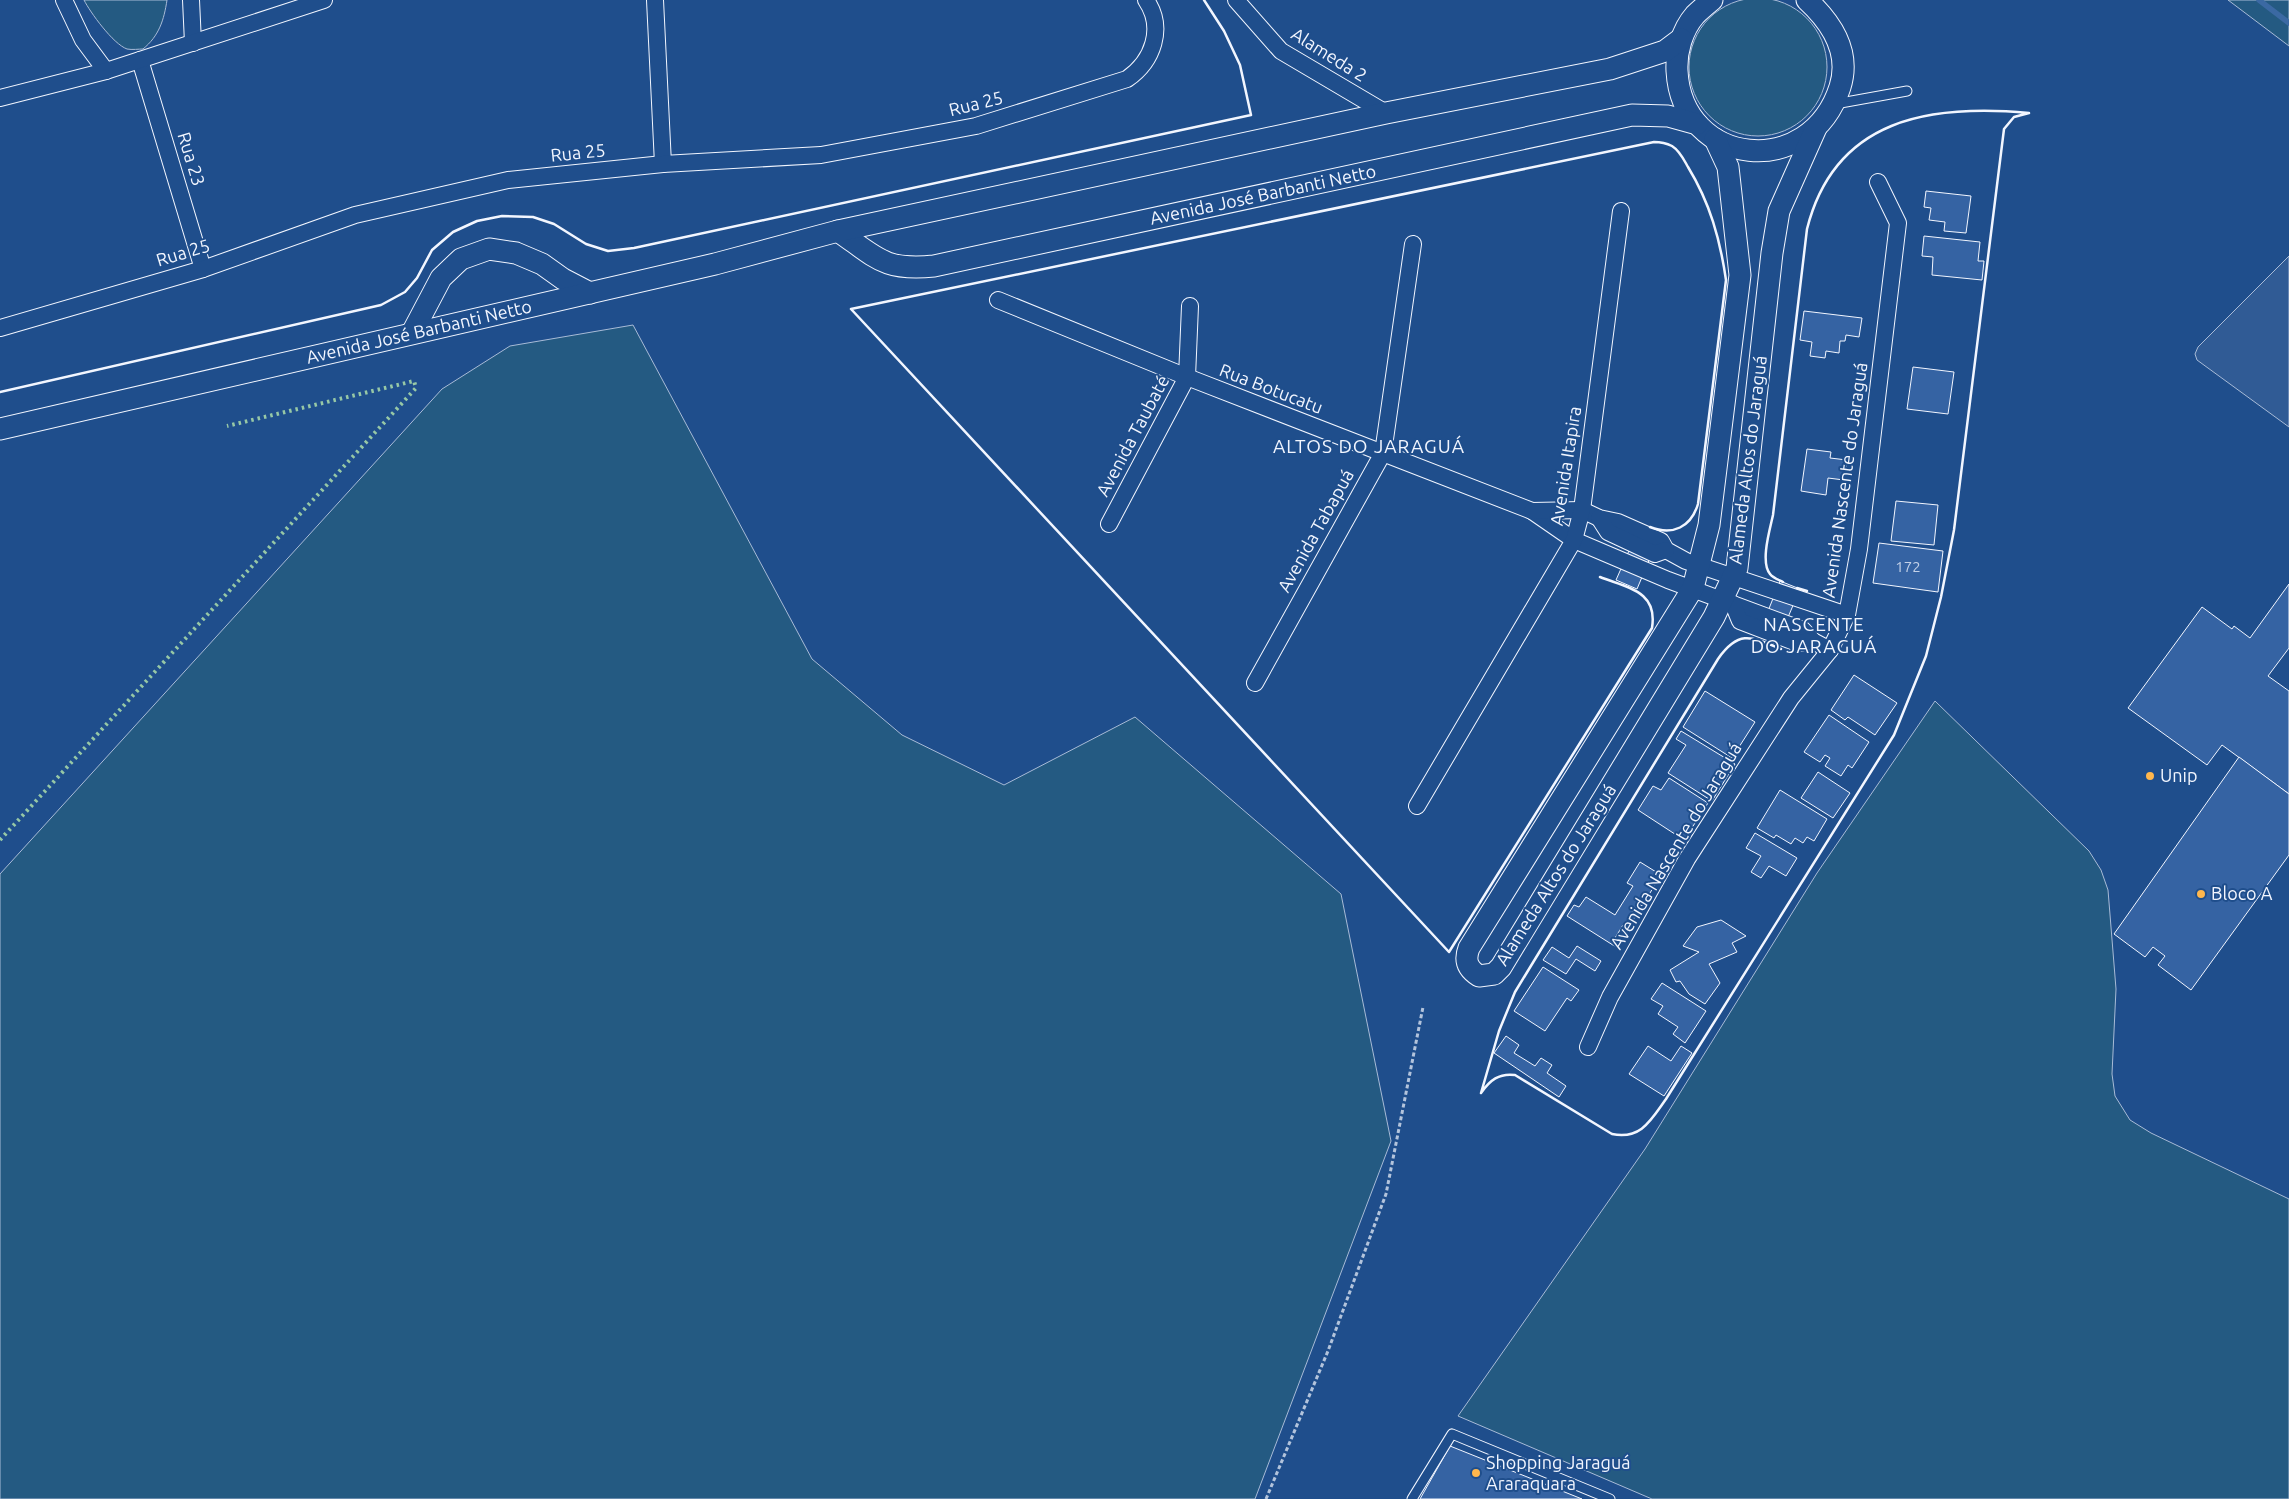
<svg xmlns="http://www.w3.org/2000/svg" width="2289" height="1499" font-family="Ubuntu,sans-serif">
	<style>
		.green { fill: #245a82; stroke: #a8bbd7 }
		.parking { fill: #305b95; stroke: #a8bbd7 }
		.lines { fill: none; stroke-linecap: round; stroke-linejoin: round }
		.stream { stroke: #3b69a3; stroke-width: 5.5 }
		.building { fill: #3563a3; stroke: #f2f6ff }
		.service-casing { stroke: #f2f6ff; stroke-width: 11 }
		.minor-casing { stroke: #f2f6ff; stroke-width: 18 }
		.tertiary-casing { stroke: #f2f6ff; stroke-width: 23 }
		.path { stroke: #b3c4dc; stroke-width: 3; stroke-dasharray: 4 2.5; stroke-linecap: butt }
		.service { stroke: #1f4e8c; stroke-width: 9 }
		.minor { stroke: #1f4e8c; stroke-width: 16 }
		.tertiary { stroke: #1f4e8c; stroke-width: 21 }
		.hedge { stroke: #97c8a6; stroke-width: 4; stroke-dasharray: 2.5 4; stroke-linecap: butt }
		.wall { stroke: #f2f6ff; stroke-width: 2.5 }
		.poi-dot { fill: #ffb74d; stroke: #1f4e8c; stroke-width: 2 }
		.labels { text-anchor: middle; stroke-width: 4; stroke-linejoin: round; paint-order: stroke }
		.number-label { font-size: 15px; fill: #c3d1e8 }
		.street-label { font-size: 18px; fill: #f2f6ff; stroke: #1f4e8c }
		.poi-label { font-size: 18px; fill: #f2f6ff; stroke: #1f4e8c; text-anchor: start }
		.neighbourhood-label { font-size: 19px; letter-spacing: 1px; fill: #f2f6ff; stroke: #1f4e8c }
	</style>
	<rect width="100%" height="100%" fill="#1f4e8c"/>
	<g class="green">
		<circle cx="1758" cy="67" r="69"/>
		<path d="M84,0H167C164,20 159,36 143,49C139,49 132,50 127,49C113,44 90,12 84,0Z"/>
		<polygon points="2228,0 2289,0 2289,46"/>
		<polygon points="633,325 812,659 902,735 1004,785 1135,717 1341,894 1391,1141 1255,1499 0,1499 0,874 442,389 510,346"/>
		<polygon points="1935,701 2089,851 2101,870 2108,890 2116,989 2112,1074 2115,1096 2130,1120 2151,1133 2289,1199 2289,1499 1652,1499 1458,1416 1645,1149 1817,873"/>
	</g>
	<polygon class="parking" points="2289,256 2289,427 2197,360 2195,354 2198,347"/>
	<g class="lines">
		<polyline class="stream" points="2259,0 2289,23"/>
	</g>
	<g class="building">
		<polygon points="1926,191 1971,196 1966,233 1944,231 1945,222 1929,220 1931,208 1924,207"/>
		<polygon points="1924,236 1980,242 1978,261 1984,261 1982,280 1932,275 1933,257 1922,256"/>
		<polygon points="1804,311 1862,318 1859,337 1846,335 1845,341 1840,341 1839,353 1826,351 1825,358 1810,356 1812,342 1800,340"/>
		<polygon points="1913,367 1954,372 1948,414 1907,409"/>
		<polygon points="1807,449 1831,452 1830,458 1847,460 1844,480 1828,478 1826,495 1801,491"/>
		<polygon points="1896,501 1938,505 1934,545 1891,541"/>
		<polygon points="1640,526 1660,534 1637,589 1616,580"/>
		<polygon points="1879,543 1943,551 1938,592 1873,583"/>
		<polygon points="1780,581 1800,589 1783,629 1764,621"/>
		<polygon points="2289,584 2289,648 2268,676 2289,691 2289,794 2222,745 2207,765 2128,708 2202,607 2232,629 2234,626 2250,638"/>
		<polygon points="1854,675 1897,703 1875,735 1848,717 1845,720 1831,710"/>
		<polygon points="1705,691 1755,722 1732,758 1683,727"/>
		<polygon points="1829,715 1869,742 1852,768 1848,765 1841,776 1825,766 1830,758 1825,755 1820,762 1804,752"/>
		<polygon points="1681,731 1735,764 1712,801 1668,773 1686,745 1676,739"/>
		<polygon points="2239,757 2289,794 2289,855 2191,990 2158,965 2165,956 2153,947 2145,957 2114,934"/>
		<polygon points="1818,772 1850,793 1833,818 1801,798"/>
		<polygon points="1669,778 1708,803 1684,840 1638,810 1653,786 1661,790"/>
		<polygon points="1780,790 1827,819 1814,841 1807,837 1803,843 1795,838 1791,844 1776,835 1774,838 1757,828"/>
		<polygon points="1755,833 1797,858 1786,876 1769,866 1761,878 1751,872 1761,856 1746,848"/>
		<polygon points="1640,862 1661,875 1642,906 1638,903 1632,913 1636,915 1628,928 1623,925 1615,938 1619,941 1616,947 1567,916 1574,905 1579,907 1586,897 1615,915 1633,886 1627,883"/>
		<polygon points="1721,920 1746,936 1732,943 1737,952 1709,964 1720,983 1705,1004 1689,994 1680,981 1676,982 1670,970 1699,952 1683,946 1697,927"/>
		<polygon points="1577,946 1601,961 1595,971 1576,959 1566,974 1543,960 1552,947 1569,958"/>
		<polygon points="1543,967 1579,990 1571,1001 1567,998 1545,1031 1514,1011"/>
		<polygon points="1662,983 1706,1011 1685,1043 1673,1034 1678,1027 1658,1014 1663,1006 1651,999"/>
		<polygon points="1506,1036 1519,1045 1514,1053 1535,1066 1541,1058 1552,1065 1547,1073 1566,1086 1559,1097 1494,1053"/>
		<polygon points="1648,1046 1671,1061 1681,1046 1692,1053 1664,1096 1629,1074"/>
		<polygon points="1450,1446 1582,1499 1420,1499"/>
	</g>
	<g class="lines">
		<defs>
			<g id="service">
				<polyline points="1835,104 1907,91"/>
				<polyline points="1412,1499 1452,1434 1610,1499"/>
			</g>
			<g id="minor">
				<polyline points="64,0 83,40 106,71"/>
				<polyline points="191,0 193,43"/>
				<polyline points="655,0 663,164"/>
				<polyline points="1236,0 1281,51 1386,113"/>
				<polyline points="140,60 203,269"/>
				<polyline points="0,98 106,71 324,0"/>
				<polyline points="998,300 1187,377 1532,511 1574,540 1668,580 1803,630 1813,641 1830,650"/>
				<path d="M0,328L203,269L355,215L508,180L663,164L821,155L976,126L1127,79C1153,61 1165,28 1146,0"/>
				<polyline points="1532,511 1582,510 1599,518 1618,522 1661,541 1666,550 1686,561 1847,615"/>
				<polyline points="1599,518 1608,532 1655,554 1666,550"/>
				<polyline points="1109,524 1187,377 1190,306"/>
				<polyline points="1733,604 1740,621 1797,643 1813,641"/>
				<polyline points="1255,683 1383,453 1413,244"/>
				<polyline points="1417,806 1574,540 1582,510 1621,211"/>
				<polyline points="1588,1047 1610,997 1687,859 1791,698 1830,650 1847,615 1859,549 1898,223 1878,182"/>
			</g>
			<g id="tertiary">
				<path d="M1712,0C1706,5 1700,10 1695,15C1682,30 1676,52 1677,71C1682,167 1810,181 1840,87C1851,52 1832,23 1807,0"/>
				<path d="M1715,139L1728,167L1740,275L1709,525L1693,588L1469,948C1464,961 1468,969 1479,976L1494,974L1501,967L1714,617L1737,568L1772,253L1779,211L1816,128"/>
				<path d="M838,231C877,258 884,271 934,266L1632,115L1668,116L1697,124"/>
				<polyline points="412,333 441,278 461,259 489,249 516,253 542,264 563,279 590,293"/>
				<polyline points="0,429 715,264 838,231 1386,113 1610,69 1665,51 1681,39"/>
			</g>
		</defs>
		<use href="#service" class="service-casing"/>
		<use href="#minor" class="minor-casing"/>
		<use href="#tertiary" class="tertiary-casing"/>
		<polyline class="path" points="1266,1499 1328,1351 1386,1194 1423,1007"/>
		<use href="#service" class="service"/>
		<use href="#minor" class="minor"/>
		<use href="#tertiary" class="tertiary"/>
		<polyline class="hedge" points="0,840 416,388 414,381 227,426"/>
		<g class="wall">
			<polyline points="0,392 381,305 405,292 417,278 432,250 453,232 477,221 502,216 533,217 554,224 586,244 608,251 634,248 1251,115 1240,65 1224,31 1204,0"/>
			<path d="M1600,577C1628,588 1658,591 1652,628L1449,952L851,309L1654,142C1660,142 1666,143 1672,146C1680,151 1684,160 1688,167C1710,203 1720,239 1726,280L1698,504C1691,527 1673,536 1650,527"/>
			<polyline points="1797,588 1807,591"/>
			<path d="M1781,649C1752,637 1739,629 1718,659L1515,992L1499,1031L1481,1093C1490,1080 1499,1073 1515,1075L1612,1134C1641,1140 1651,1120 1666,1099L1894,735L1926,656L1941,597L1954,530L2004,129L2014,117L2029,113C1930,104 1835,118 1807,229L1773,515C1770,529 1760,562 1770,574C1773,578 1779,580 1783,582"/>
		</g>
	</g>
	<g class="poi-dot">
		<circle cx="2150" cy="776" r="5"/>
		<circle cx="2201" cy="894" r="5"/>
		<circle cx="1476" cy="1473" r="5"/>
	</g>
	<g class="labels">
		<g class="number-label">
			<text x="1908" y="572">172</text>
		</g>
		<g class="street-label">
			<text transform="translate(1329 55) rotate(32)" y="6">Alameda 2</text>
			<text transform="translate(976 104) rotate(-14)" y="6">Rua 25</text>
			<text transform="translate(578 153) rotate(-6)" y="6">Rua 25</text>
			<text transform="translate(191 159) rotate(73)" y="6">Rua 23</text>
			<text transform="translate(1263 195) rotate(-12)" y="6">Avenida José Barbanti Netto</text>
			<text transform="translate(183 253) rotate(-17)" y="6">Rua 25</text>
			<text transform="translate(419 332) rotate(-13)" y="6">Avenida José Barbanti Netto</text>
			<text transform="translate(1271 389) rotate(21)" y="6">Rua Botucatu</text>
			<text transform="translate(1133 436) rotate(-62)" y="6">Avenida Taubaté</text>
			<text transform="translate(1748 460) rotate(-83)" y="6">Alameda Altos do Jaraguá</text>
			<text transform="translate(1566 466) rotate(-81)" y="6">Avenida Itapira</text>
			<text transform="translate(1845 480) rotate(-82)" y="6">Avenida Nascente do Jaraguá</text>
			<text transform="translate(1316 531) rotate(-61)" y="6">Avenida Tabapuá</text>
			<text transform="translate(1676 846) rotate(-59)" y="6">Avenida Nascente do Jaraguá</text>
			<text transform="translate(1556 875) rotate(-58)" y="6">Alameda Altos do Jaraguá</text>
		</g>
		<g class="poi-label">
			<text x="2160" y="782">Unip</text>
			<text x="2211" y="900">Bloco A</text>
			<text x="1486" y="1469">Shopping Jaraguá<tspan x="1486" dy="21">Araraquara</tspan></text>
		</g>
		<g class="neighbourhood-label">
			<text x="1369" y="453">ALTOS DO JARAGUÁ</text>
			<text x="1814" y="631">NASCENTE<tspan x="1814" dy="22">DO JARAGUÁ</tspan></text>
		</g>
	</g>
</svg>
